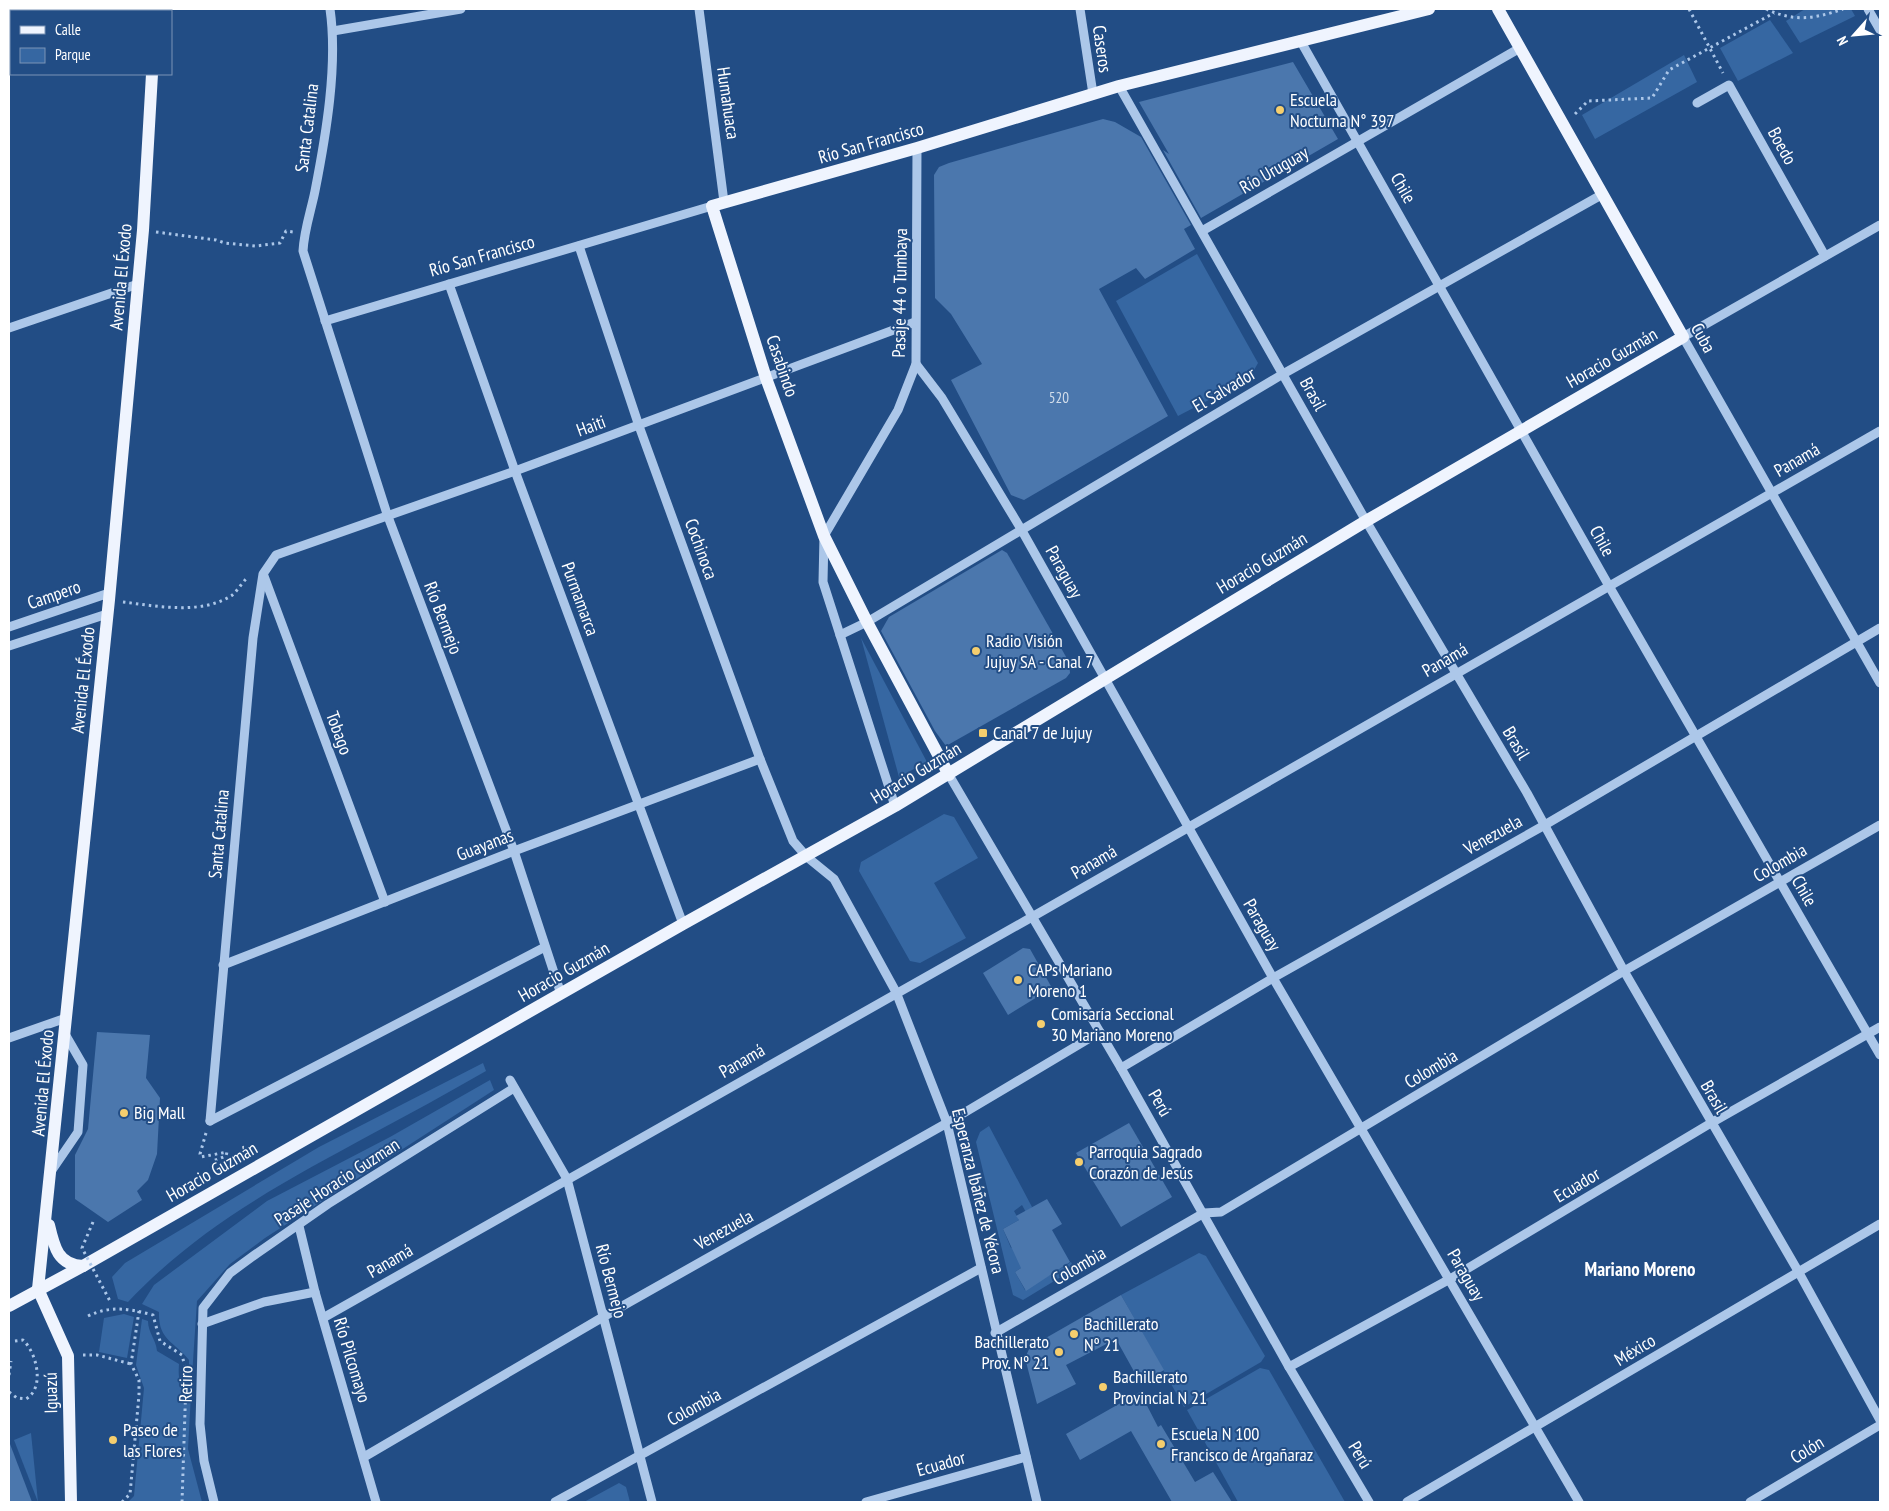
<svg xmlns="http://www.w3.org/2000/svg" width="1889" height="1511" font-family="'PT Sans Narrow',sans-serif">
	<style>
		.green { fill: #3667a2 }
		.building { fill: #4b77ad }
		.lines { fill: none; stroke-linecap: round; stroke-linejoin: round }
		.path { stroke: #acc7e9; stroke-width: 3; stroke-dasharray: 2.5 4; stroke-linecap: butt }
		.minor { stroke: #acc7e9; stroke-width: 9 }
		.major { stroke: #eff4fe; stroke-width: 12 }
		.path-bridge { stroke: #acc7e9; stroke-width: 3; stroke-dasharray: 2.5 4; stroke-linecap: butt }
		.poi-dot { fill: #f5ce6e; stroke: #224d85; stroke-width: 2 }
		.labels { text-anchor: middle; stroke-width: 4; stroke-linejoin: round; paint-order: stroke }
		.number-label { font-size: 15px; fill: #d2ddea }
		.street-label { font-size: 18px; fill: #fff; stroke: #224d85 }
		.poi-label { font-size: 18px; fill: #fff; stroke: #224d85; text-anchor: start }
		.neighbourhood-label { font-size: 19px; font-weight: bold; fill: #fff; stroke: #224d85 }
	</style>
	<rect width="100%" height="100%" fill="#224d85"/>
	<g class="green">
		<polygon points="1805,9 1851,9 1855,16 1800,43 1786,21"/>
		<polygon points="1770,20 1793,53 1738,81 1720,48"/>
		<polygon points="1684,55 1697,82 1595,139 1582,115"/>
		<polygon points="1197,254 1258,363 1249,379 1178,416 1116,301"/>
		<polygon points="861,638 927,762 899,777"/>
		<polygon points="944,814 954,817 978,858 934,883 966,938 920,963 910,961 859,871 861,862"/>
		<path d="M483,1063L486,1071C448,1093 409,1114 370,1135C280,1184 200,1226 128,1302L118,1299L112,1277L125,1263L319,1147Z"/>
		<path d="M490,1080L494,1090L265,1238L230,1264L197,1301L192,1376L189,1375V1360C174,1341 158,1340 159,1312L142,1304L154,1285L267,1201L390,1137Z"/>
		<polygon points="989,1126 1032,1207 1027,1214 1022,1205 1014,1211 1019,1220 1003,1229 1011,1248 1025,1240 1035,1259 1015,1272 1025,1290 1071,1262 1074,1269 1023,1300 1013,1295 976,1142 980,1132"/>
		<polygon points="1199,1253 1206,1256 1265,1356 1261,1362 1184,1407 1121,1295"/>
		<polygon points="124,1314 134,1317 127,1358 99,1352 104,1318"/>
		<path d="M142,1319L148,1321C148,1333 156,1339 157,1351L179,1364C178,1379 179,1385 191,1394L188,1449L202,1502H128L134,1496L144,1388L136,1365Z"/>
		<polygon points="1260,1368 1269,1370 1345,1502 1238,1502 1187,1410"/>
		<polygon points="31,1433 38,1502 14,1440"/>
		<polygon points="619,1483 626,1487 630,1502 584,1502"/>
	</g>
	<g class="building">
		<polygon points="1293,62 1338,139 1201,218 1163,150 1169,154 1139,102"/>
		<polygon points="1103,119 1115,122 1141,137 1191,225 1184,229 1195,249 1145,279 1136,268 1099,289 1168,416 1024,500 1011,495 951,380 982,364 951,314 935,298 934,175 939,167 949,163"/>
		<polygon points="1002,550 1007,553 1069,662 1070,673 1066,678 946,746 935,731 881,631 889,617"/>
		<polygon points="1023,948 1030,949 1052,988 1008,1015 983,973"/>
		<polygon points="97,1032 150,1035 146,1078 160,1098 157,1154 148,1180 137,1191 142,1200 108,1222 75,1199 75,1155 88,1129"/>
		<polygon points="1129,1123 1172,1197 1121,1227 1076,1153"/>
		<polygon points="1047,1199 1062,1224 1052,1230 1070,1262 1026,1291 1015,1272 1021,1268 1003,1229 1019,1220 1016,1216"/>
		<polygon points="1121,1295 1164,1370 1141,1384 1116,1339 1066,1365 1076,1384 1037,1404 1025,1358 1030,1347"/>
		<polygon points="1140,1392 1158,1427 1161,1425 1195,1482 1213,1472 1232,1502 1172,1502 1131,1431 1080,1460 1066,1434"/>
		<polygon points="10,1444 32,1502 9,1502"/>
	</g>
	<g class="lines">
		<g class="path">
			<polyline points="1689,9 1723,73"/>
			<path d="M1766,9C1794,22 1814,19 1843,9"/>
			<polyline points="1575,114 1588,101 1652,98 1669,70 1774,13"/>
			<polyline points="156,232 216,240 225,243 256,246 280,243 286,231 293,232"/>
			<path d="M123,602C156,606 200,615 231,596C236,593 241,584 246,579H249"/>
			<polyline points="206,1133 200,1154 201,1157 227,1152 226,1156 213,1161"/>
			<path d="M88,1316C111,1305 130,1309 153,1315L160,1341L182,1355L186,1371"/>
			<polyline points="83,1355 97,1355 131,1364"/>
			<polyline points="9,1375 11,1361"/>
			<path d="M9,1392L17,1398L26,1399C45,1388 37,1353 23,1340L15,1341"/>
			<polyline points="122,1502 130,1494 139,1395 139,1380 131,1364 139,1311"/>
			<polyline points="182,1502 186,1381"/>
		</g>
		<g class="minor">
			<path d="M330,9C338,65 326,135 315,191C311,211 304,230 303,251L387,514L514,851L561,994"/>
			<polyline points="699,9 724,202"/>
			<polyline points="1080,9 1093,94"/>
			<polyline points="1868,9 1880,30"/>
			<polyline points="333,31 461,9"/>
			<polyline points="1300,40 1609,586 1880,1055"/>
			<polyline points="1119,86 1366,521 1527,793 1624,971 1798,1271 1880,1420"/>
			<polyline points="1697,103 1729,85 1825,256"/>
			<polyline points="1880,225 1683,337 1880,683"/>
			<polyline points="1202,231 1520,48"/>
			<polyline points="579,246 639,426 760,759 793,841 807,857 834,879 896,992 947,1123 1037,1502"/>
			<polyline points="449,284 515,471 683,924"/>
			<polyline points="325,321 712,206"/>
			<polyline points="9,328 138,284"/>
			<polyline points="916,364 942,398 1021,529 1273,978 1579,1502"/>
			<polyline points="264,576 385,902"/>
			<polyline points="9,627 109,593"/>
			<polyline points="840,635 867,622 1283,374 1603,194"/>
			<polyline points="9,646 107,614"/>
			<polyline points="949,775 1121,1068 1289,1367 1369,1502"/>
			<polyline points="895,806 823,582 824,536 898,410 916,364 917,148"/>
			<polyline points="223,965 514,851 760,759"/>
			<polyline points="9,1038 66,1018"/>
			<polyline points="1121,1068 1273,978 1543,826 1880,628"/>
			<polyline points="510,1080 567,1179 652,1502"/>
			<polyline points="210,1121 253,638 263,574 276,555 515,471 915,322"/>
			<polyline points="210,1121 545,947"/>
			<polyline points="52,1170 78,1132 83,1065 65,1034"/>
			<polyline points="299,1226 315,1292 376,1502"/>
			<polyline points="323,1318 1032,917 1880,431"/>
			<polyline points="202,1324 264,1302 315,1292"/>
			<polyline points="995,1333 1204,1213 1221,1212 1624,971 1880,825"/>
			<polyline points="1289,1367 1450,1279 1711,1123 1880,1027"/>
			<polyline points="364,1457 603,1317 947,1123 1100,1032"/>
			<polyline points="214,1502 204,1461 200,1424 203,1308 230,1273 256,1254 328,1204 514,1088"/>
			<polyline points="555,1502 981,1268"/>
			<polyline points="866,1502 1026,1457"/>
			<polyline points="1407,1502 1880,1224"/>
			<polyline points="1750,1502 1880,1425"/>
		</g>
		<g class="major">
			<polyline points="147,9 147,11"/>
			<polyline points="949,775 867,622 824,536 766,378 712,206 917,148 1119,86 1429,9"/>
			<path d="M49,1225C54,1247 58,1265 83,1266"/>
			<polyline points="38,1289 109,600 143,230 152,74"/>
			<polyline points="38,1289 68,1356 71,1502"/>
			<polyline points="9,1306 83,1266 683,924 895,806 1366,521 1683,337 1498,9"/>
		</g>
		<polyline class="path-bridge" points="93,1222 82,1248 111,1303"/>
	</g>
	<g class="poi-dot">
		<circle cx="1280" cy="110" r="5"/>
		<circle cx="976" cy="651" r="5"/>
		<rect x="978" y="728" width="10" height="10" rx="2.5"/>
		<circle cx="1018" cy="980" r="5"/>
		<circle cx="1041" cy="1024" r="5"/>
		<circle cx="124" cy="1113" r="5"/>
		<circle cx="1079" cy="1162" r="5"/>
		<circle cx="1074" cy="1334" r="5"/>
		<circle cx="1059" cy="1352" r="5"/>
		<circle cx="1103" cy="1387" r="5"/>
		<circle cx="113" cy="1440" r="5"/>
		<circle cx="1161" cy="1444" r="5"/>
	</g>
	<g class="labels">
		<g class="number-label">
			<text x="1059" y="403">520</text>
		</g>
		<g class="street-label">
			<text transform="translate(1102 49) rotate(82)" y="6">Caseros</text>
			<text transform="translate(728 103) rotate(82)" y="6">Humahuaca</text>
			<text transform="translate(307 128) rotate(-83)" y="6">Santa Catalina</text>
			<text transform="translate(871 143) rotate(-16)" y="6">Río San Francisco</text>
			<text transform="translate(1782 146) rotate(61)" y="6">Boedo</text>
			<text transform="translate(1274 170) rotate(-30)" y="6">Río Uruguay</text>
			<text transform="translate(1403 188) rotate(60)" y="6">Chile</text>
			<text transform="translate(482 256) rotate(-16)" y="6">Río San Francisco</text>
			<text transform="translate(121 277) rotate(-85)" y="6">Avenida El Éxodo</text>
			<text transform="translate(900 293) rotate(-89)" y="6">Pasaje 44 o Tumbaya</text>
			<text transform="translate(1703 338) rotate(61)" y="6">Cuba</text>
			<text transform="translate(1612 358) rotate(-30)" y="6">Horacio Guzmán</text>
			<text transform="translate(782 366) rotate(71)" y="6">Casabindo</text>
			<text transform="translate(1224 390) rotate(-31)" y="6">El Salvador</text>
			<text transform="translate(1313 394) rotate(61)" y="6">Brasil</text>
			<text transform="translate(591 426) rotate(-20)" y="6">Haiti</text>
			<text transform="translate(1797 460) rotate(-30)" y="6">Panamá</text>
			<text transform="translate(1602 541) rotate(61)" y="6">Chile</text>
			<text transform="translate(701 549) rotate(70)" y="6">Cochinoca</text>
			<text transform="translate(1262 563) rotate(-31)" y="6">Horacio Guzmán</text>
			<text transform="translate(1064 572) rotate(61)" y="6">Paraguay</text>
			<text transform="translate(54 595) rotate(-19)" y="6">Campero</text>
			<text transform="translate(580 599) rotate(70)" y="6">Purmamarca</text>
			<text transform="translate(443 618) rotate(69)" y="6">Río Bermejo</text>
			<text transform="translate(1445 660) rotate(-30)" y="6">Panamá</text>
			<text transform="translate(83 680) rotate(-84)" y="6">Avenida El Éxodo</text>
			<text transform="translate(339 733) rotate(70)" y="6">Tobago</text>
			<text transform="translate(1516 743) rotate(59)" y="6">Brasil</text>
			<text transform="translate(916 773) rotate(-31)" y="6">Horacio Guzmán</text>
			<text transform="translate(219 834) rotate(-85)" y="6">Santa Catalina</text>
			<text transform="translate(1493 835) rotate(-29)" y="6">Venezuela</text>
			<text transform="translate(485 845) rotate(-21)" y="6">Guayanas</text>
			<text transform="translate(1094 862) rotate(-30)" y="6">Panamá</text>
			<text transform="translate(1780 863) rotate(-30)" y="6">Colombia</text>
			<text transform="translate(1804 891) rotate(60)" y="6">Chile</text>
			<text transform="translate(1262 925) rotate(60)" y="6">Paraguay</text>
			<text transform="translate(564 972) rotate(-30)" y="6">Horacio Guzmán</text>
			<text transform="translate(742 1061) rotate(-30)" y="6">Panamá</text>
			<text transform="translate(1431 1069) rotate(-31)" y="6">Colombia</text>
			<text transform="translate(43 1083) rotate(-85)" y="6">Avenida El Éxodo</text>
			<text transform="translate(1714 1097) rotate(60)" y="6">Brasil</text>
			<text transform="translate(1160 1103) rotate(60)" y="6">Perú</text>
			<text transform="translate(212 1172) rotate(-30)" y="6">Horacio Guzmán</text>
			<text transform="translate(337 1182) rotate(-33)" y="6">Pasaje Horacio Guzman</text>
			<text transform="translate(1577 1185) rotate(-31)" y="6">Ecuador</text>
			<text transform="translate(978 1191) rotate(76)" y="6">Esperanza Ibáñez de Yécora</text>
			<text transform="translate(724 1230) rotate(-29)" y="6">Venezuela</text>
			<text transform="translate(390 1261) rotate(-30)" y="6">Panamá</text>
			<text transform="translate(1079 1266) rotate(-30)" y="6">Colombia</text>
			<text transform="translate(1466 1275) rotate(60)" y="6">Paraguay</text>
			<text transform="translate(611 1281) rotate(75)" y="6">Río Bermejo</text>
			<text transform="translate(1635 1350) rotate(-31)" y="6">México</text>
			<text transform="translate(352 1360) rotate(73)" y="6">Río Pilcomayo</text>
			<text transform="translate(186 1384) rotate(-89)" y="6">Retiro</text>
			<text transform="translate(51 1393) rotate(-91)" y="6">Iguazú</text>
			<text transform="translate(694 1407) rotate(-29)" y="6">Colombia</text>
			<text transform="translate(1807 1450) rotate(-31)" y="6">Colón</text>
			<text transform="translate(1360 1455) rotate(59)" y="6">Perú</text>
			<text transform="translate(941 1464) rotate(-16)" y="6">Ecuador</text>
		</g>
		<g class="poi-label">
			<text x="1290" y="106">Escuela<tspan x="1290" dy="21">Nocturna N° 397</tspan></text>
			<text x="986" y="647">Radio Visión<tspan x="986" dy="21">Jujuy SA - Canal 7</tspan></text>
			<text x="993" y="739">Canal 7 de Jujuy</text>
			<text x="1028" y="976">CAPs Mariano<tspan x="1028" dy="21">Moreno 1</tspan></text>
			<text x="1051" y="1020">Comisaría Seccional<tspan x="1051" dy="21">30 Mariano Moreno</tspan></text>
			<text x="134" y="1119">Big Mall</text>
			<text x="1089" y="1158">Parroquia Sagrado<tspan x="1089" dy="21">Corazón de Jesús</tspan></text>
			<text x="1084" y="1330">Bachillerato<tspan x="1084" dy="21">Nº 21</tspan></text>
			<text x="1049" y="1348" text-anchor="end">Bachillerato<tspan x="1049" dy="21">Prov. Nº 21</tspan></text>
			<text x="1113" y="1383">Bachillerato<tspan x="1113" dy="21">Provincial N 21</tspan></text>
			<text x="123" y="1436">Paseo de<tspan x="123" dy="21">las Flores</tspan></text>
			<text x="1171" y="1440">Escuela N 100<tspan x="1171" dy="21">Francisco de Argañaraz</tspan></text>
		</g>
		<g class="neighbourhood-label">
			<text x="1640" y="1276">Mariano Moreno</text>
		</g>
	</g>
	<rect width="1889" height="1511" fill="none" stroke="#ffffff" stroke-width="20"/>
	<rect x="10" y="10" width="162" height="65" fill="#224d85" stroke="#7a94b6"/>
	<rect x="20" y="26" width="25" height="8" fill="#eff4fe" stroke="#7a94b6"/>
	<text x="55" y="35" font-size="15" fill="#ffffff">Calle</text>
	<rect x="20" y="48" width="25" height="15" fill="#3667a2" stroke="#7a94b6"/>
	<text x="55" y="60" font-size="15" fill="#ffffff">Parque</text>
	<g transform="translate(1854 35) rotate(243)" stroke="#224d85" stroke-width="4" paint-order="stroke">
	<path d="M0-4L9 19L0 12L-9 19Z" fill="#ffffff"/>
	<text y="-8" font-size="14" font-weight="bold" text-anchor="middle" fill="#ffffff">N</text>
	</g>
</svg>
